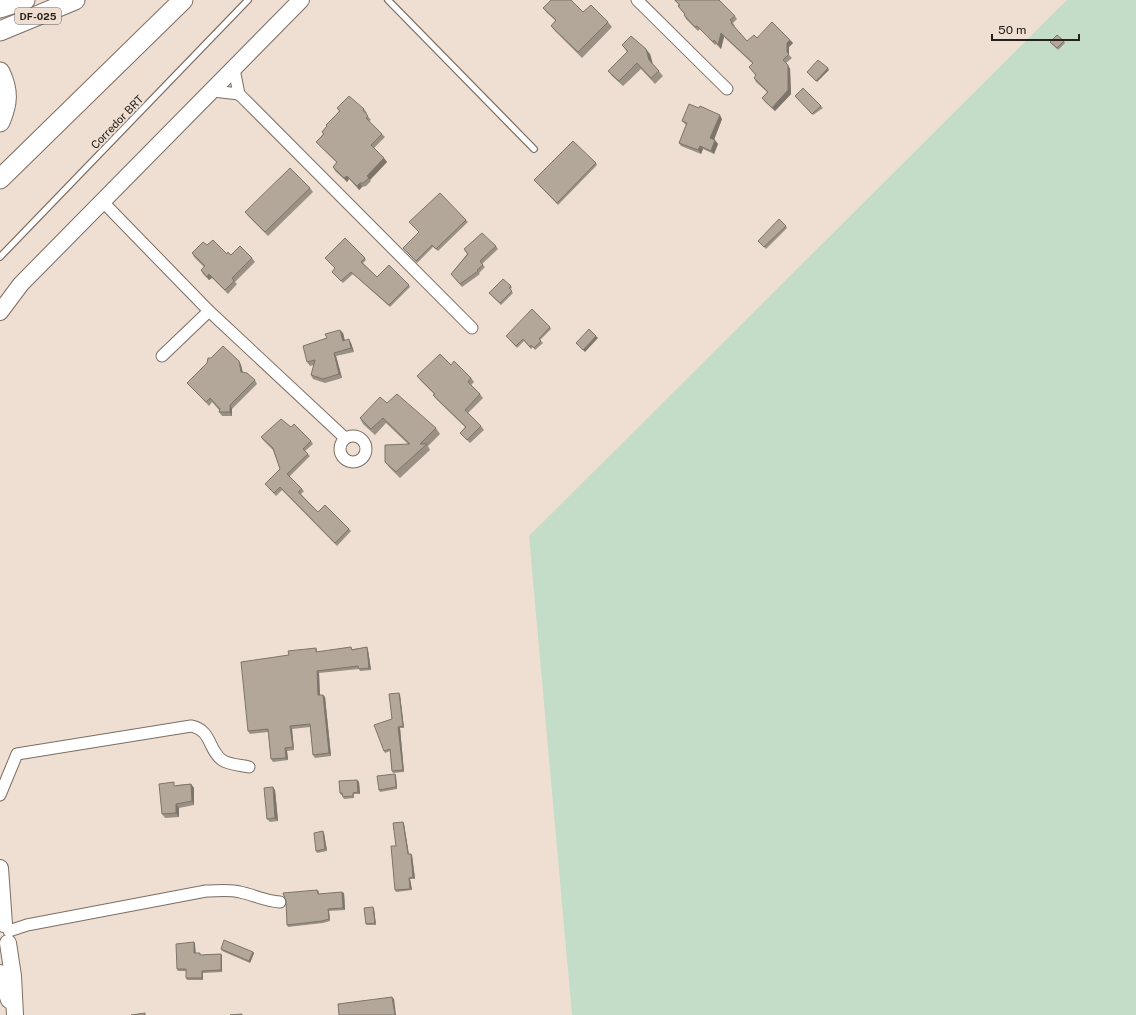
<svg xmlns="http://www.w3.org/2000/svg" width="1136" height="1015" font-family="'Public Sans',sans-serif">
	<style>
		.green { fill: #c4ddc8 }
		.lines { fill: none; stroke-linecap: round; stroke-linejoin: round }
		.service-casing { stroke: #7c6e63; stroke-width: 8 }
		.minor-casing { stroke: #7c6e63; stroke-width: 13 }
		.secondary-casing { stroke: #7c6e63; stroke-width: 18 }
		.trunk-casing { stroke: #7c6e63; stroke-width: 21 }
		.service { stroke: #fff; stroke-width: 5.5 }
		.minor { stroke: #fff; stroke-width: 11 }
		.secondary { stroke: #fff; stroke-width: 16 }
		.trunk { stroke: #fff; stroke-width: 19 }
		.wall { fill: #9a9084 }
		.shaded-wall { fill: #7d756b }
		.building { fill: #b3a799; stroke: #7d756b }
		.labels { text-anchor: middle; stroke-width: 4; stroke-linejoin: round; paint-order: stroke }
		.shield { fill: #efdfd3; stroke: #625952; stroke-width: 1 }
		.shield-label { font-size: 10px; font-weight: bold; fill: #25201b }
		.street-label { font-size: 11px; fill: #25201b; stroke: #efdfd3 }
	</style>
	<rect width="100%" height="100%" fill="#efdfd3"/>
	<polygon class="green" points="1067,0 1136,0 1136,1015 572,1015 529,536"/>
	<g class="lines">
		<defs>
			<g id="service">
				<polyline points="388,0 534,149"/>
				<polyline points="0,257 248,0"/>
			</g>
			<g id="minor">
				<polyline points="637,0 727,89"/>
				<polyline points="234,69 239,94 472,328"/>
				<polyline points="213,91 239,94"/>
				<polyline points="102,201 209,311 345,438"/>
				<polyline points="162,356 209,311"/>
				<circle cx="353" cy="449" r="13"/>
				<path d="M0,795L17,754L191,726C212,730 208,750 222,760C229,765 241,765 249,767"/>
				<path d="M9,931L27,925L206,891C217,891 229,889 240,892C254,895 265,901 280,902"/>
			</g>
			<g id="secondary">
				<polyline points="0,312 21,284 301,0"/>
				<polyline points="0,868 4,924"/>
				<polyline points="8,943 13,976 15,1015"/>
				<polyline points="0,973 9,1000"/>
			</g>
			<g id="trunk">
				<polyline points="0,8 25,0"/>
				<polyline points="0,31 75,0"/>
				<path d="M0,72C9,91 8,103 0,122"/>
				<polyline points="0,179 183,0"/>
			</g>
		</defs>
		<use href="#service" class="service-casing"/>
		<use href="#minor" class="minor-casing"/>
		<use href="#secondary" class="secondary-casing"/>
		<use href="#trunk" class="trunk-casing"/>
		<use href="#service" class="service"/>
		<use href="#minor" class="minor"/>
		<use href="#secondary" class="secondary"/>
		<use href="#trunk" class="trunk"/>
	</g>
	<g class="wall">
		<polygon points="674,0 719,0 735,16 737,19 733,23 735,26 734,26 747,41 757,38 790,40 793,43 789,47 789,55 792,58 786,63 790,69 791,94 775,111 765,102 762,98 767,92 756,82 754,78 756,76 749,67 753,64 724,37 721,49 716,44 715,45 700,29 698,31 686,19 684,15 685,15 678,6 679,5"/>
		<polygon points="543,8 583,12 608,22 612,27 582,58 555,31 551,26 556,21 547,13"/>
		<polygon points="1064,41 1065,43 1058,50 1050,42"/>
		<polygon points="622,45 650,54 653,64 663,76 655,84 641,69 623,86 612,76 608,71 627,52"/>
		<polygon points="795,96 821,106 823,108 813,115"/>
		<polygon points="337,108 364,109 367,113 366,114 371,120 369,121 385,137 374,148 387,162 370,180 371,181 366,186 362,187 359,190 349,179 347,182 335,171 333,167 337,163 316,142 323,134 322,132 339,111"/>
		<polygon points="722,119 714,140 718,144 714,154 703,149 701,154 681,146 679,143 686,125 682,121"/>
		<polygon points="596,163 597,165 558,205 534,180"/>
		<polygon points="310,188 313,192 268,236 248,216 245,212"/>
		<polygon points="466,220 468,222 438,251 433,247 417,263 403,248 419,232 409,222"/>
		<polygon points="786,226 787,228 766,249 758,241"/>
		<polygon points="207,245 227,254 252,258 255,262 235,282 237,284 228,294 212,278 209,280 203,274 201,270 204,267 194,257 192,253"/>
		<polygon points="496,246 498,249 482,264 485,267 479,273 480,274 462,287 451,274 467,254 464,249"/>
		<polygon points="325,258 365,258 366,260 363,263 377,277 409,285 410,287 390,307 353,274 343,283 332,272 335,268"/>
		<polygon points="511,286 512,288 510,289 513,293 501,305 489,293"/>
		<polygon points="550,327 551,329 540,340 543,343 535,350 533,347 531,349 524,341 517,348 506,336"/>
		<polygon points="343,333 345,341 351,343 354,352 336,356 342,378 325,383 313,379 311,375 314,365 310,366 307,362"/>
		<polygon points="239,361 241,365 243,372 255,380 257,384 232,409 232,416 222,416 219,412 219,410 212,402 209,406 190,386 187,383"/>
		<polygon points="451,365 471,378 474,382 471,385 480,394 483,398 468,413 481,426 484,430 470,443 460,433 465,427 436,399 433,395 434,394 420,380 417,376"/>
		<polygon points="387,403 436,428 440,434 428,446 430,450 400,478 389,467 385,462 408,444 386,423 375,435 363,424 360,418"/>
		<polygon points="291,427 311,441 313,444 305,451 310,456 289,477 302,489 304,491 301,494 318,512 349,529 351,531 337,546 282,490 276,496 265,484 280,469 273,450 263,440 261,437"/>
		<polygon points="367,647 368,650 371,670 360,671 359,669 319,673 320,695 323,695 325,697 331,756 315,758 313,755 310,727 292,729 294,750 287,751 288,760 273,762 271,759 268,732 250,734 248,731 289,655 316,648 317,650 317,652 353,649"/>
		<polygon points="399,693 400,695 404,728 400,728 404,772 393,773 392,771 390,751 385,753 384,751"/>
		<polygon points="395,774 396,776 397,789 380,792 379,790"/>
		<polygon points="357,780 359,782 360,794 354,794 354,798 344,799 343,797 343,795 341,795 340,793"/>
		<polygon points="191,784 194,788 194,805 179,808 179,817 165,818 162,814 176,785"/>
		<polygon points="275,790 278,821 270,822 267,819"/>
		<polygon points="403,822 404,824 409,854 411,854 412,855 415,879 410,879 412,890 396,892 395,890 396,846"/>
		<polygon points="323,831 324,833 327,851 317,853 316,851"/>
		<polygon points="317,890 319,891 319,894 344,893 345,910 329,911 330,921 323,923 288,927 287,925"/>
		<polygon points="374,909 376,925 367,925 366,924"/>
		<polygon points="194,942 195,944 195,953 201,955 221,954 222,956 222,972 203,973 203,980 187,980 186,978 186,971 178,971 177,969"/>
		<polygon points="221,949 253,952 254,953 250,963 222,951"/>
	</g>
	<g class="shaded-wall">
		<polygon points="721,33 724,37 721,49 718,45"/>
		<polygon points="790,40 793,43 789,47 789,55 787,52 787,43"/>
		<polygon points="646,49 650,54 653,65 649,60"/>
		<polygon points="788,65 790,69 791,94 775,111 772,108"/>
		<polygon points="828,68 829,70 817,82 816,81"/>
		<polygon points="720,115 722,119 713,142 710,138"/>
		<polygon points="715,140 718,144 714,154 711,151"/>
		<polygon points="700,146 703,149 701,154 698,150"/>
		<polygon points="384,158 387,162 370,180 367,176"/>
		<polygon points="347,176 349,179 347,182 344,178"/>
		<polygon points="360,183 362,187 359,190 357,186"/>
		<polygon points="209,274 212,278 209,280 207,277"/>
		<polygon points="340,330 343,333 346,345 343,341"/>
		<polygon points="596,336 598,338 585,352 583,350"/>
		<polygon points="349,339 351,343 354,352 351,348"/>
		<polygon points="334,353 336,356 342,378 339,374"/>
		<polygon points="239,361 241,365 243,376 241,372"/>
		<polygon points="230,405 232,409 232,416 230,412"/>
		<polygon points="367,647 368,650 371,670 369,668"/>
		<polygon points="317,671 319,673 320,698 318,695"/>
		<polygon points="399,693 400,695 404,728 403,726"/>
		<polygon points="323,695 325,697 331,756 329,753"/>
		<polygon points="290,726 292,729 294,750 293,747"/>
		<polygon points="398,727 400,728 404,772 403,770"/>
		<polygon points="285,748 287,751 288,760 286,758"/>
		<polygon points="395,774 396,776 397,789 396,787"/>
		<polygon points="357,780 359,782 360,794 358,792"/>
		<polygon points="191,784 194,788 194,805 192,801"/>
		<polygon points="273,787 275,790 278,821 275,818"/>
		<polygon points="176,804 179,808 179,817 176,813"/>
		<polygon points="403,822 404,824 409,856 408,854"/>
		<polygon points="323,831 324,833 327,851 325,849"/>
		<polygon points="411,854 412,855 415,879 413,877"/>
		<polygon points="409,878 410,879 412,890 410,889"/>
		<polygon points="342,892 344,893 345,910 343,908"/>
		<polygon points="373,907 374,909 376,925 375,923"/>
		<polygon points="328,909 329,911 330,921 329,919"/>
		<polygon points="194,942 195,944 196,955 194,953"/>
		<polygon points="253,952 254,953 250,963 249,961"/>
		<polygon points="221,954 222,956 222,972 221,970"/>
		<polygon points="202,971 203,973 203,980 202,978"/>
		<polygon points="392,997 394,999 396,1015 395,1015"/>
	</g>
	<g class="building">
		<polygon points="551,0 571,0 583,12 591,5 608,22 578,52 551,26 556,20 543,8"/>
		<polygon points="675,0 719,0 735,16 730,20 732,22 731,23 747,41 754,35 757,38 772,22 790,40 787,43 787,52 789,54 783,60 788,65 788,90 772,108 762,98 768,92 754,78 756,75 749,67 753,63 721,33 718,45 714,40 713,42 697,26 695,27 684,15 685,14 678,6 680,5"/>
		<polygon points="1057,35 1064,41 1057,48 1050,42"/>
		<polygon points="631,36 646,49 649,60 659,71 651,78 637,63 619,81 608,71 628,51 622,45"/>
		<polygon points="818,60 828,68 816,81 807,72"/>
		<polygon points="803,88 821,106 812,114 795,96"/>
		<polygon points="349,96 364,109 363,110 368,116 366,118 382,134 371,145 384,158 367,176 369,178 363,183 360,183 357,186 347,176 344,178 333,167 337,162 316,142 324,134 322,132 327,126 326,125 340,111 337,108"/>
		<polygon points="689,104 699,108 700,106 720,115 710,138 715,140 711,151 700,146 698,150 679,143 687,123 682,121"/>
		<polygon points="573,141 596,163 557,203 534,180"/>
		<polygon points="290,168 310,188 265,232 245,212"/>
		<polygon points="440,193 466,220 436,249 432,245 416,261 403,248 419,232 409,222"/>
		<polygon points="779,219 786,226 764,247 758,241"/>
		<polygon points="482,233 496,246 480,261 483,265 477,270 478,271 460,284 451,274 468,254 464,249"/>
		<polygon points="345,238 365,258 361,262 377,277 389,265 409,285 389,305 351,272 341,281 332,272 335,268 325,258"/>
		<polygon points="213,240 227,254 228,252 231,255 240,246 252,258 232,278 234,281 225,290 209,274 207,277 201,270 205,266 192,253 203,242 207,245"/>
		<polygon points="503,279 511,286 509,288 512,291 500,303 489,293"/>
		<polygon points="532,309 550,327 539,339 541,341 534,348 531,345 530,347 523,339 516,346 506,336"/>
		<polygon points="589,329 596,336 583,350 576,343"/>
		<polygon points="340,330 343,341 349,339 351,348 334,353 339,374 323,379 311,375 315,360 307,362 303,346 327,338 325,334"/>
		<polygon points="223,346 239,361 241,372 247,373 255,380 230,405 230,412 219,412 220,409 210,398 206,402 187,383 207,363 208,358 211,358"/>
		<polygon points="440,354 451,365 454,361 471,378 468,382 480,394 465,410 481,426 467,440 460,433 466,427 433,395 435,394 417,376"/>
		<polygon points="397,394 436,428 420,444 427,444 396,472 385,462 385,445 410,444 383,418 371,429 360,418 380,397 387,403"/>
		<polygon points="281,419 291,427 294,424 311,441 303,449 308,454 287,474 302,489 298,492 318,512 325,505 349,529 335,543 280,487 274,493 265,484 280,469 273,448 261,437"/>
		<polygon points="351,647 352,650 367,647 369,668 359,669 358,666 317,671 318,695 323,695 329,753 313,755 310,724 290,726 293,747 285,748 286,758 271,759 268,729 248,731 241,662 289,655 288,651 316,648 316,652"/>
		<polygon points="399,693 403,726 398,727 403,770 392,771 390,749 384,751 374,725 392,719 389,694"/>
		<polygon points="395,774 396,787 379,790 377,776"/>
		<polygon points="357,780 358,792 353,793 353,796 343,797 342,793 340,793 339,781"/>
		<polygon points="174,782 174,786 191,784 192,801 176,804 176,813 162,814 159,784"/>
		<polygon points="273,787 275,818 267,819 264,788"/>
		<polygon points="403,822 408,854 411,854 413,877 409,878 410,889 395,890 391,846 396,846 393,823"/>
		<polygon points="323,831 325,849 316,851 314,833"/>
		<polygon points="317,890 318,894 342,892 343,908 328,909 329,919 322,921 287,925 286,901 283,893"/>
		<polygon points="373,907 375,923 366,924 364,908"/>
		<polygon points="224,940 253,952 249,961 221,949"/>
		<polygon points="194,942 194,953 200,953 200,955 221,954 221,970 202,971 202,978 186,978 186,969 177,969 176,944"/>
		<polygon points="392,997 395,1015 339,1015 338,1004"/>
		<polygon points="145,1013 145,1015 131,1015"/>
		<polygon points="242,1014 242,1015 230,1015"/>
	</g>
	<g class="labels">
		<rect class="shield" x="15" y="8" width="46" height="16" rx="3"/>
		<g class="shield-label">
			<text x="38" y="20">DF-025</text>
		</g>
		<g class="street-label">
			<text transform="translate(117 122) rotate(-46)" y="4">Corredor BRT</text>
		</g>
	</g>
	<path d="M992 34v6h87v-6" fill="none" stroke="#25201b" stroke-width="2"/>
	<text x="998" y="34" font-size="12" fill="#25201b" stroke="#efdfd3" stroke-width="3" paint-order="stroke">50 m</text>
</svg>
